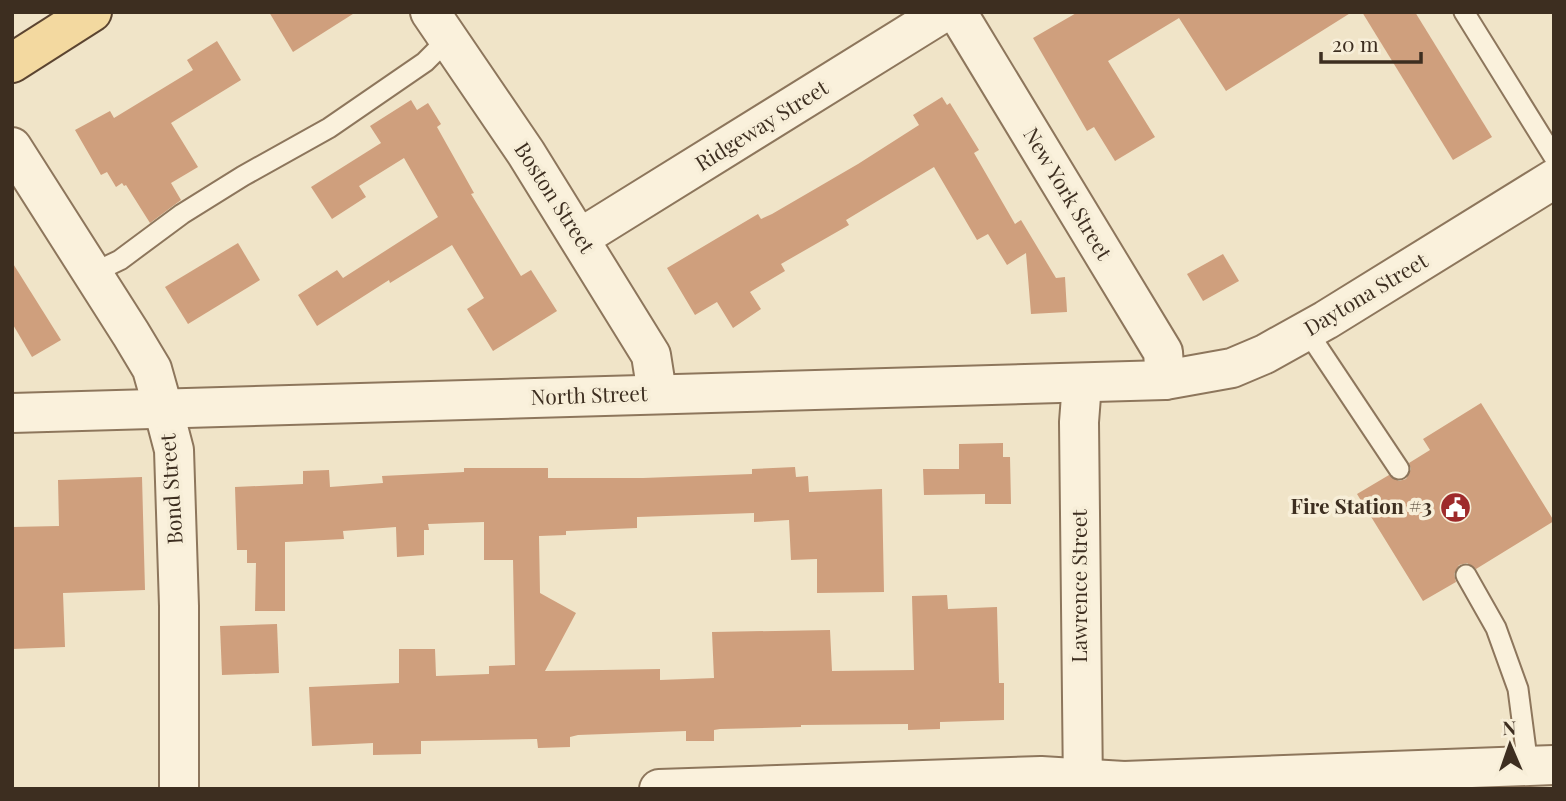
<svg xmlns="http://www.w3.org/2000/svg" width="1566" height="801" font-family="'Playfair Display',serif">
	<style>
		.building { fill: #cf9f7d }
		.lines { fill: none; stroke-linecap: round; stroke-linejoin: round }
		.lane-casing { stroke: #8d765c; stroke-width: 23 }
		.street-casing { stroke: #8d765c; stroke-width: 42 }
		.primary-casing { stroke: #5b4430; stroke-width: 42 }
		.lane { stroke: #faf1dc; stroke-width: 19 }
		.street { stroke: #faf1dc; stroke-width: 38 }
		.primary { stroke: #f3d9a0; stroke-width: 38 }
		.labels { text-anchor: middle; stroke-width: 7; stroke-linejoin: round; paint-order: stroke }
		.street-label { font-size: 21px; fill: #3d2e20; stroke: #f7eed8 }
		.poi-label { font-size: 21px; font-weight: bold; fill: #3d2e20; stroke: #f7eed8; text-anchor: end }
	</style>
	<rect width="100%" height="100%" fill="#f0e4c8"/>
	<g class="building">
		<polygon points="269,12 356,12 293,52"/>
		<polygon points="1078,12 1352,12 1226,91 1179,18 1108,61 1155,137 1115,161 1094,127 1087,131 1033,38"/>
		<polygon points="1362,12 1415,12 1492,137 1453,160"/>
		<polygon points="217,41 241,80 171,123 198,167 171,183 181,200 150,223 126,185 124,186 122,183 116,187 107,172 101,175 75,130 110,111 114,118 193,70 187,60"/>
		<polygon points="942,97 947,105 950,103 979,150 974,153 1015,224 1021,220 1056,278 1065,277 1067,312 1031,314 1026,253 1007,265 988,234 977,240 934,167 846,220 849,225 781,264 785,271 750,292 761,309 733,328 717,302 695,315 667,268 758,214 761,219 772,214 858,164 919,125 913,115"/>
		<polygon points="411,100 417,110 428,103 441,124 437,127 474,193 471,194 521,276 531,270 557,311 493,351 467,309 484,298 452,245 390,283 389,280 317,326 298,295 337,270 343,278 438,217 404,158 359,186 366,197 332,219 311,187 381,143 370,126"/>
		<polygon points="238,243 260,280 188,324 165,287"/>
		<polygon points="1223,254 1239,281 1203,301 1187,274"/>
		<polygon points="12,262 61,340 32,357 12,323"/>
		<polygon points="1481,403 1554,521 1476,569 1467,563 1459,565 1454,574 1456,582 1423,601 1357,494 1389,475 1399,481 1406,479 1411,469 1409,463 1430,450 1423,439"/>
		<polygon points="1003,443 1003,457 1010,457 1011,504 985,504 985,494 924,495 923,469 959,469 959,444"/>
		<polygon points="795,467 796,477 808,476 809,492 882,489 884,592 817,593 817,559 791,560 789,520 754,522 754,513 637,517 637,528 566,531 566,535 539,536 540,593 576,613 545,671 660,669 660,680 714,678 712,632 830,630 832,671 914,670 912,596 947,595 948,609 997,607 999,683 1004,683 1004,720 940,722 940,729 908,730 908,724 801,725 801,727 720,729 714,730 714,741 686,741 686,731 578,735 570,737 570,747 538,748 537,739 421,741 421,754 373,755 373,743 312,746 309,687 399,683 399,649 435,649 436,676 489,674 489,666 515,665 513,560 484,560 484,522 428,524 429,530 424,530 424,555 397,557 396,527 343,531 344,539 285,542 285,611 255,611 256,563 247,563 247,550 237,550 235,487 303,484 303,471 329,470 330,487 383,483 382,476 464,472 464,468 548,468 548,478 643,478 752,474 752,469"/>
		<polygon points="142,477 145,590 63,593 65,647 12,649 12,527 59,526 58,480"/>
		<polygon points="277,624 279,673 222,675 220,626"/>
	</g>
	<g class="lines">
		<defs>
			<g id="lane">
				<polyline points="1464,12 1554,157"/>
				<polyline points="93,273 120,260 182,214 243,176 329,128 425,62 448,39"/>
				<polyline points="1307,331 1399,469"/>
				<polyline points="1466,575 1496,628 1518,689 1528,766"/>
			</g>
			<g id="street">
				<polyline points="430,12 526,153 651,355 657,393"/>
				<polyline points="957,12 1163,352 1165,380"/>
				<polyline points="12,147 131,334 152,369 163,408 174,450 179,606 179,789"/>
				<polyline points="580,238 944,12"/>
				<polyline points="1082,383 1079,422 1083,789"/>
				<polyline points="12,413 1165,380 1232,368 1265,354 1326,320 1554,179"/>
				<polyline points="659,789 1041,776 1124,781 1554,765"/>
			</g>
			<polyline id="primary" points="12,63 92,12"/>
		</defs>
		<use href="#lane" class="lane-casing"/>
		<use href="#street" class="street-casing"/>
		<use href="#primary" class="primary-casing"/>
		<use href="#lane" class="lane"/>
		<use href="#street" class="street"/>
		<use href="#primary" class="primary"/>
	</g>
	<defs>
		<symbol id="civic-disc" viewBox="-11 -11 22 22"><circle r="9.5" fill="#9e2a2b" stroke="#f7eed8"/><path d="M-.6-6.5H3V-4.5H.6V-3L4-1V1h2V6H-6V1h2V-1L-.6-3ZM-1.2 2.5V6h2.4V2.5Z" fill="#fff"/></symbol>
	</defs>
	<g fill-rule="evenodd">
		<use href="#civic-disc" x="1438" y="490" width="35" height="35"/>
	</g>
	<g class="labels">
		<g class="street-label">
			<text transform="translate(762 126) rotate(-32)" y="7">Ridgeway Street</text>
			<text transform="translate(1067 194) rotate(59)" y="7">New York Street</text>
			<text transform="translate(554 198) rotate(57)" y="7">Boston Street</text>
			<text transform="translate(1366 295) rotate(-31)" y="7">Daytona Street</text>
			<text transform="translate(589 396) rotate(-2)" y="7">North Street</text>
			<text transform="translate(172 489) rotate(-94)" y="7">Bond Street</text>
			<text transform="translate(1080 586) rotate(-90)" y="7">Lawrence Street</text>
		</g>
		<g class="poi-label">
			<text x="1432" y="514">Fire Station #3</text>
		</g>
	</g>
	<rect width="1566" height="801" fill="none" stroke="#3d2e20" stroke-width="28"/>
	<g transform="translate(1510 745) rotate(358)" stroke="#f7eed8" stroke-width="5" paint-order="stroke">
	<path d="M0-5L12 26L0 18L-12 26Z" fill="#3d2e20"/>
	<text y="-10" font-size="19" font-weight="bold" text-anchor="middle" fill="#3d2e20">N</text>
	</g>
	<path d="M1321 52v10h100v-10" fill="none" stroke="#3d2e20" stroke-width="3.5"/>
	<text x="1332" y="52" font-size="21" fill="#3d2e20" stroke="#f7eed8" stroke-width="5" paint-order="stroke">20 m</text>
</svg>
